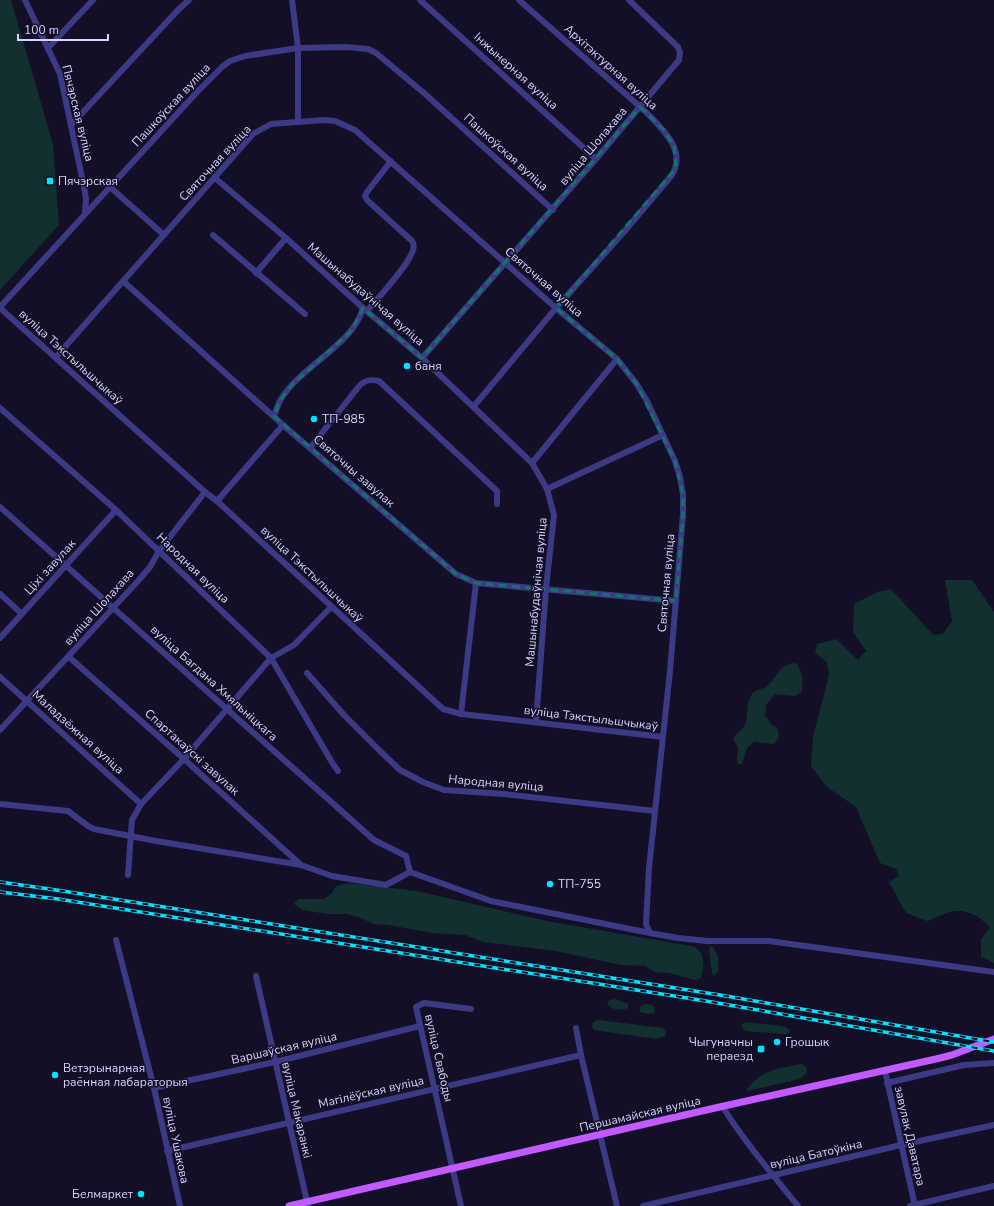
<svg xmlns="http://www.w3.org/2000/svg" width="994" height="1206" font-family="'Nunito Sans',sans-serif">
	<style>
		.green { fill: #12302f }
		.lines { fill: none; stroke-linecap: round; stroke-linejoin: round }
		.minor { stroke: #3d3a85; stroke-width: 6 }
		.major { stroke: #c25bff; stroke-width: 7 }
		.rail-casing { stroke: #00e5ff; stroke-width: 3.5 }
		.rail { stroke: #130f26; stroke-width: 2; stroke-dasharray: 6; stroke-linecap: butt }
		.marked { fill: none; stroke: #0f766e; stroke-width: 3; stroke-dasharray: 8 5; stroke-linejoin: round }
		.poi-dot { fill: #00e5ff; stroke: #130f26; stroke-width: 1.5 }
		.labels { text-anchor: middle; stroke-width: 3; stroke-linejoin: round; paint-order: stroke }
		.street-label { font-size: 12px; fill: #d9d4ff; stroke: #130f26 }
		.poi-label { font-size: 12px; fill: #d9d4ff; stroke: #130f26; text-anchor: start }
	</style>
	<rect width="100%" height="100%" fill="#130f26"/>
	<g class="green">
		<polygon points="0,0 11,0 53,144 59,225 0,290"/>
		<path d="M945,580H972L994,612V963L981,957V939L990,928C987,923 983,921 978,917C959,905 946,913 927,921L906,913L889,882L899,876L896,869L880,863L856,807L827,787L811,766L813,737L829,675L827,662L815,653L817,644L836,639L858,660L866,651L853,632L854,604L877,592L891,589L933,635L943,634L952,621Z"/>
		<path d="M796,663C803,672 803,681 802,692L795,696L775,694L766,705L765,715L771,724L778,729L779,737L774,744L754,742L747,748L742,764H738L737,759L738,747L733,739C737,733 744,729 746,722C748,712 746,703 752,694C756,689 763,690 768,685C780,674 777,665 796,663Z"/>
		<path d="M348,883L417,891L547,921L685,945C688,945 692,946 695,947C706,954 704,968 701,978L695,980L669,973L655,972L645,966L621,965L556,951L483,942L465,935L432,933L388,925L373,924L361,918L347,914H328L302,910L294,904L298,899H324L332,893L336,886Z"/>
		<path d="M711,946L713,947C719,955 719,962 718,972L713,976L712,973L709,950Z"/>
		<path d="M615,999L628,1004V1008C620,1011 614,1010 607,1005L609,1000Z"/>
		<polygon points="645,1004 653,1005 655,1009 654,1013 648,1014 640,1012 639,1007"/>
		<polygon points="599,1020 663,1028 666,1032 665,1036 656,1039 594,1030 592,1027 593,1022"/>
		<polygon points="744,1022 783,1026 789,1029 789,1033 785,1034 745,1031 741,1026"/>
		<path d="M801,1064L804,1065L807,1069L806,1074L800,1079L748,1091L747,1089C760,1070 780,1068 801,1064Z"/>
	</g>
	<g class="lines">
		<g class="minor">
			<polyline points="25,0 60,74 84,187 86,199 85,213"/>
			<polyline points="292,0 298,48 298,121"/>
			<polyline points="420,0 596,159"/>
			<polyline points="48,48 93,0"/>
			<polyline points="71,125 178,10 189,0"/>
			<polyline points="215,178 286,238 363,308 422,358 532,463 547,489 554,515 546,588 536,722"/>
			<polyline points="110,187 164,235"/>
			<polyline points="213,235 305,314"/>
			<polyline points="256,273 286,238"/>
			<polyline points="123,281 283,425 456,574 476,583 676,601"/>
			<polyline points="0,307 198,91 222,67 230,61 245,56 298,48 346,47 368,49 376,53 424,93 553,210"/>
			<polyline points="0,308 205,492 217,501 443,709 461,714 663,737"/>
			<path d="M367,311C378,298 409,265 413,250C414,247 414,244 412,241L367,200L365,196L367,192L391,161"/>
			<polyline points="56,357 253,134 271,124 324,120 335,121 355,130 556,308 617,359 636,383 647,401 675,461 680,477 683,495 683,514 670,671 649,868 646,924 650,933 678,938 707,941 769,941 994,972"/>
			<polyline points="422,358 596,159 679,60 680,53 678,47 629,0"/>
			<path d="M474,406L556,308L623,233L672,175C687,150 662,129 646,112L519,0"/>
			<polyline points="0,408 116,510 271,658 333,764 338,771"/>
			<path d="M274,416C276,411 278,404 281,399C301,366 354,344 363,308"/>
			<path d="M310,448L360,385C366,380 371,379 379,381L497,491V504"/>
			<polyline points="532,463 617,359"/>
			<polyline points="547,489 663,435"/>
			<polyline points="217,501 283,425"/>
			<polyline points="0,507 374,840 406,856 410,872"/>
			<polyline points="0,594 22,614"/>
			<polyline points="0,638 116,510"/>
			<polyline points="69,657 184,759 301,865"/>
			<polyline points="307,673 344,715 380,751 400,770 423,782 444,790 504,794 655,811"/>
			<polyline points="0,677 141,804"/>
			<polyline points="461,714 476,583"/>
			<polyline points="0,730 138,581 150,567 159,551 205,492"/>
			<polyline points="0,804 68,811 88,826 94,829 156,841 301,865 332,876 386,885 410,872 491,901 650,933"/>
			<polyline points="128,875 132,820 141,804 184,759 271,658 294,645 331,607"/>
			<polyline points="116,940 154,1088 180,1206"/>
			<polyline points="256,976 308,1206"/>
			<polyline points="576,1028 581,1055 617,1206"/>
			<polyline points="885,1071 915,1206"/>
			<polyline points="887,1083 964,1065 994,1063"/>
			<polyline points="154,1088 275,1062 420,1026"/>
			<path d="M722,1106C744,1141 772,1174 798,1206"/>
			<polyline points="167,1151 581,1055"/>
			<polyline points="461,1206 416,1007 424,1003 471,1009"/>
			<polyline points="643,1206 901,1145 994,1125"/>
			<polyline points="910,1206 994,1186"/>
		</g>
		<polyline class="major" points="289,1206 715,1108 936,1059 952,1055 994,1039"/>
		<defs>
			<g id="rail">
				<polyline points="0,882 63,891 720,995 994,1042"/>
				<polyline points="0,892 58,899 706,1001 994,1051"/>
			</g>
		</defs>
		<use href="#rail" class="rail-casing"/>
		<use href="#rail" class="rail"/>
	</g>
	<path class="marked" d="M640,107L663,129L674,146L676,168L556,308L617,359L636,383L675,461L683,495V514L676,601L476,583L456,574L274,416L280,400L292,385L352,330L363,308L422,358Z"/>
	<g class="poi-dot">
		<rect x="46" y="177" width="8" height="8" rx="2"/>
		<circle cx="407" cy="366" r="4"/>
		<circle cx="314" cy="419" r="4"/>
		<circle cx="550" cy="884" r="4"/>
		<circle cx="777" cy="1042" r="4"/>
		<rect x="757" y="1045" width="8" height="8" rx="2"/>
		<circle cx="55" cy="1075" r="4"/>
		<circle cx="141" cy="1194" r="4"/>
	</g>
	<g class="labels">
		<g class="street-label">
			<text transform="translate(611 67) rotate(42)" y="4">Архітэктурная вуліца</text>
			<text transform="translate(516 71) rotate(42)" y="4">Інжынерная вуліца</text>
			<text transform="translate(171 105) rotate(-47)" y="4">Пашкоўская вуліца</text>
			<text transform="translate(78 113) rotate(76)" y="4">Пячэрская вуліца</text>
			<text transform="translate(593 146) rotate(-50)" y="4">вуліца Шолахава</text>
			<text transform="translate(506 152) rotate(42)" y="4">Пашкоўская вуліца</text>
			<text transform="translate(215 163) rotate(-47)" y="4">Святочная вуліца</text>
			<text transform="translate(544 282) rotate(41)" y="4">Святочная вуліца</text>
			<text transform="translate(366 294) rotate(41)" y="4">Машынабудаўнічая вуліца</text>
			<text transform="translate(71 357) rotate(42)" y="4">вуліца Тэкстыльшчыкаў</text>
			<text transform="translate(354 471) rotate(41)" y="4">Святочны завулак</text>
			<text transform="translate(50 567) rotate(-48)" y="4">Ціхі завулак</text>
			<text transform="translate(193 568) rotate(44)" y="4">Народная вуліца</text>
			<text transform="translate(312 574) rotate(43)" y="4">вуліца Тэкстыльшчыкаў</text>
			<text transform="translate(666 583) rotate(-85)" y="4">Святочная вуліца</text>
			<text transform="translate(536 592) rotate(-85)" y="4">Машынабудаўнічая вуліца</text>
			<text transform="translate(99 607) rotate(-48)" y="4">вуліца Шолахава</text>
			<text transform="translate(214 683) rotate(42)" y="4">вуліца Багдана Хмяльніцкага</text>
			<text transform="translate(591 718) rotate(7)" y="4">вуліца Тэкстыльшчыкаў</text>
			<text transform="translate(78 732) rotate(42)" y="4">Маладзёжная вуліца</text>
			<text transform="translate(192 752) rotate(42)" y="4">Спартакаўскі завулак</text>
			<text transform="translate(496 783) rotate(5)" y="4">Народная вуліца</text>
			<text transform="translate(284 1048) rotate(-13)" y="4">Варшаўская вуліца</text>
			<text transform="translate(439 1058) rotate(77)" y="4">вуліца Свабоды</text>
			<text transform="translate(371 1092) rotate(-13)" y="4">Магілёўская вуліца</text>
			<text transform="translate(297 1110) rotate(77)" y="4">вуліца Макаранкі</text>
			<text transform="translate(640 1114) rotate(-13)" y="4">Першамайская вуліца</text>
			<text transform="translate(910 1136) rotate(77)" y="4">завулак Даватара</text>
			<text transform="translate(176 1140) rotate(78)" y="4">вуліца Ушакова</text>
			<text transform="translate(816 1154) rotate(-13)" y="4">вуліца Батоўкіна</text>
		</g>
		<g class="poi-label">
			<text x="58" y="185">Пячэрская</text>
			<text x="415" y="370">баня</text>
			<text x="322" y="423">ТП-985</text>
			<text x="558" y="888">ТП-755</text>
			<text x="753" y="1046" text-anchor="end">Чыгуначны<tspan x="753" dy="14">пераезд</tspan></text>
			<text x="785" y="1046">Грошык</text>
			<text x="63" y="1072">Ветэрынарная<tspan x="63" dy="14">раённая лабараторыя</tspan></text>
			<text x="133" y="1198" text-anchor="end">Белмаркет</text>
		</g>
	</g>
	<path d="M18 34v6h90v-6" fill="none" stroke="#d9d4ff" stroke-width="2"/>
	<text x="24" y="34" font-size="12" fill="#d9d4ff" stroke="#130f26" stroke-width="3" paint-order="stroke">100 m</text>
</svg>
